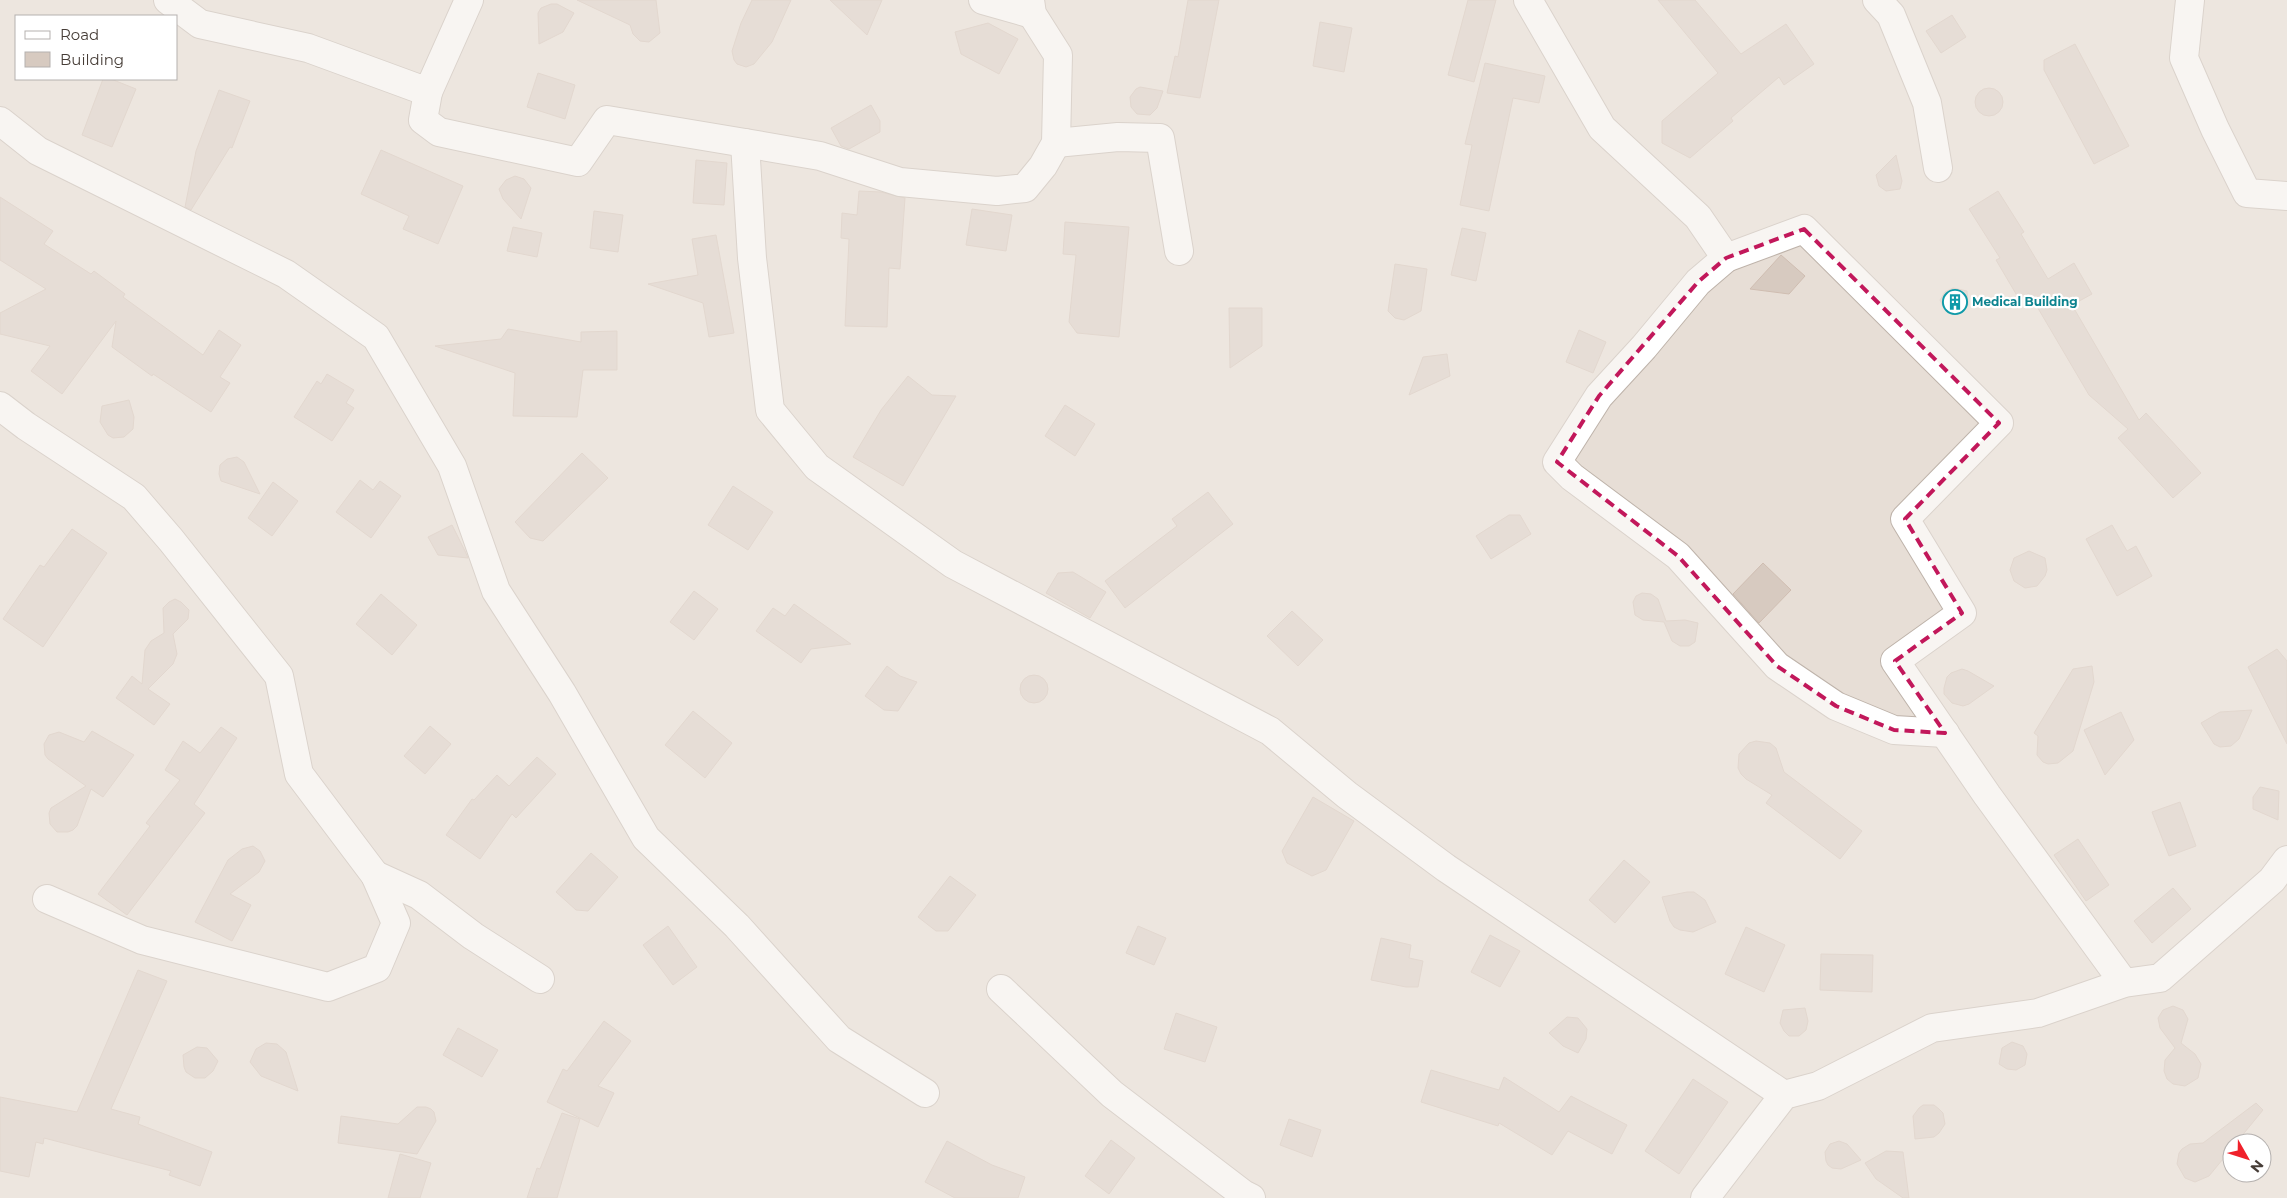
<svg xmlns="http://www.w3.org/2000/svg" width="2287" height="1198" font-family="Montserrat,sans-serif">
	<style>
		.residential { fill: #e7ded6; fill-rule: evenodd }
		.building { fill: #d7cac0; stroke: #cfbdb1 }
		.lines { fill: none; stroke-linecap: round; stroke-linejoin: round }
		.street-casing { stroke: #beb3aa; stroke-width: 30 }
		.street { stroke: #fff; stroke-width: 28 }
		.marked { fill: none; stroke: #c2185b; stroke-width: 4; stroke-dasharray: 10 6; stroke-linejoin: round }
		.labels { text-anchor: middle; stroke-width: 4.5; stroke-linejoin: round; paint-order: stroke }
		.culture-label { font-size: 12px; font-weight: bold; fill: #0d838f; stroke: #fff; text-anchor: start }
	</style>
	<rect width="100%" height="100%" fill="#f3ede8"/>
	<path class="residential" d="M0,0H2287V1198H0ZM16,16H176V79H16ZM2232,1143H2262V1173H2232Z"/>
	<g class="building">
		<polygon points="577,0 656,0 660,33 649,42 640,41 633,34 630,25"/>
		<polygon points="752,0 791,0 772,42 754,64 746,67 737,64 734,60 732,51 741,23"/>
		<polygon points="830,0 882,0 867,35"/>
		<polygon points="1188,0 1219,0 1200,98 1167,93 1175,56 1178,57"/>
		<polygon points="1468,0 1496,0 1474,82 1448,75"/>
		<polygon points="1658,0 1695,0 1741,54 1786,24 1814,64 1784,85 1779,77 1731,118 1733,121 1690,158 1662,143 1662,121 1718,73"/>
		<polygon points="551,4 557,4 574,13 563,32 539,44 538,13 541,8"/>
		<polygon points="1952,15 1966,37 1941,53 1926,31"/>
		<polygon points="1320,22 1352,28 1344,72 1313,66"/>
		<polygon points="988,23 1018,39 999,74 961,54 955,32"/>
		<polygon points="2075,44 2129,146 2094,164 2044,70 2044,60"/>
		<polygon points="1485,63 1545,76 1539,103 1513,98 1489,211 1460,205 1472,145 1465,144"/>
		<polygon points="538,73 575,85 565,119 527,107"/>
		<polygon points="103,79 111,79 136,89 112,147 82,135"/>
		<polygon points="1140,87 1163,91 1157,108 1150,115 1137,114 1131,107 1130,97 1136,89"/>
		<circle cx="1989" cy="102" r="14"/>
		<polygon points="219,90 250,101 232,148 230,147 191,210 185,207 196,151"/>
		<polygon points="871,105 880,121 880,132 849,149 841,146 831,128"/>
		<polygon points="381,150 463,186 438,244 403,229 409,216 361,194"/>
		<polygon points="1896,155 1902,181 1900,189 1886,191 1879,186 1876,175"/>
		<polygon points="696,160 727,163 724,205 693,203"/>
		<polygon points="515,176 524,179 531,188 521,219 503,199 499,189 506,180"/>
		<polygon points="859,191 881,192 905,198 900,269 889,268 887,327 845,326 849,239 841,238 842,213 857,215"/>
		<polygon points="1998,191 2024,232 2021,234 2048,279 2074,263 2092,294 2072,305 2139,420 2146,413 2201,473 2173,498 2118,438 2128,429 2089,395 2029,293 2019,299 1996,260 2000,258 1969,209"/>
		<polygon points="0,197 53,231 44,244 91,274 94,271 125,294 123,297 203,355 219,330 241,345 220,377 230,383 211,412 153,374 152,376 112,347 116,321 62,394 31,371 50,346 0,334 0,313 46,289 0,260"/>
		<polygon points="972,209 1012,215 1006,251 966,245"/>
		<polygon points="594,211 623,215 618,252 590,248"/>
		<polygon points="1065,222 1129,227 1119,337 1077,333 1069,322 1076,255 1063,254"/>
		<polygon points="513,227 542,233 537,257 507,251"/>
		<polygon points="1462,228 1486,233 1476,281 1451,275"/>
		<polygon points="716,235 734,333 709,337 703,303 648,284 698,275 692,239"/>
		<polygon points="1781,255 1805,276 1789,294 1750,289"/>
		<polygon points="1395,264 1427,269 1421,311 1404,320 1395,318 1388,311"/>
		<polygon points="1953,288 1967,291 1968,305 1962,312 1952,314 1945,310 1940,300 1945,292"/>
		<polygon points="1229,308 1262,308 1262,346 1230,368"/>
		<polygon points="508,329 581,342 581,332 617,331 617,370 583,370 577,417 513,416 515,373 435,346 501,339"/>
		<polygon points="1579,330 1606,342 1593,373 1566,362"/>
		<polygon points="1447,354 1450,376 1409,395 1423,357"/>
		<polygon points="327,374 354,390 346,403 354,408 332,441 294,417 317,381 321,384"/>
		<polygon points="908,376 932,395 956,396 903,486 853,457 881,410"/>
		<polygon points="129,400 134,417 133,429 124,437 113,438 108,435 100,422 102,406"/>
		<polygon points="1065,405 1095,424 1075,456 1045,436"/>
		<polygon points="582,453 608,478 543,541 530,538 515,522"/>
		<polygon points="237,457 244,462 260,494 221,481 219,474 220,465 227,459"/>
		<polygon points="360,480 373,490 380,481 401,496 371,538 336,512"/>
		<polygon points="273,482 298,501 272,536 248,518"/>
		<polygon points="733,486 773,512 748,550 708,525"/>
		<polygon points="1208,492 1233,524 1125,608 1105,581 1177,526 1172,519"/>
		<polygon points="1509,515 1520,515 1531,534 1491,559 1476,536"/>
		<polygon points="452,525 465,551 468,558 438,555 428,537"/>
		<polygon points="2112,525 2127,551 2136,546 2152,576 2117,596 2086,539"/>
		<polygon points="72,529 107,553 43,647 3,619 40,565 44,567"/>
		<polygon points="2029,551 2045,558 2047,570 2045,576 2037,586 2025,588 2014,581 2010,570 2014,558"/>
		<polygon points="1763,563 1791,590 1759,623 1733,594"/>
		<polygon points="1073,572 1106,592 1090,618 1046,593 1058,573"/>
		<polygon points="694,591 718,609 694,640 670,622"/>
		<polygon points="1642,593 1651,594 1658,599 1666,621 1685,620 1698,623 1695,642 1689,646 1680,646 1672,641 1664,622 1643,620 1635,615 1633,602 1636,596"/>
		<polygon points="381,594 417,625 392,655 356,624"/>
		<polygon points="175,599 181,602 189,610 188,619 173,634 177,654 173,664 148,689 170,704 154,725 116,698 132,676 142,684 145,650 151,641 164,633 163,608 169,602"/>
		<polygon points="794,604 851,644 811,649 801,663 756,631 773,608 785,616"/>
		<polygon points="1292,611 1323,640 1298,666 1267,636"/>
		<polygon points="2277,649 2287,661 2287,744 2248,667"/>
		<polygon points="887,666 900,676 917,682 898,711 884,710 865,696"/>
		<polygon points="2092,666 2094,682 2073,751 2058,763 2048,764 2043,762 2037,755 2038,736 2034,733 2073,669"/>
		<polygon points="1962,669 1968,671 1994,686 1969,704 1963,706 1952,703 1944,694 1944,688 1947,677 1951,673"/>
		<circle cx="1034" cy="689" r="14"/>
		<polygon points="2252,710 2239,739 2231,746 2220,747 2214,744 2201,723 2220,712"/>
		<polygon points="693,711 732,743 705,778 665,745"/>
		<polygon points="2121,712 2134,740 2105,775 2084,730"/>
		<polygon points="430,726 451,744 425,774 404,756"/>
		<polygon points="221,727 237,738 194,804 205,813 127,915 98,894 150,826 146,823 180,780 165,770 183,741 200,753"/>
		<polygon points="92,731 134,755 103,797 91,789 77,826 73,830 68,832 57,832 50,824 49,813 51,808 86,786 48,759 45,755 44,744 49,735 59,732 84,742"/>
		<polygon points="1756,741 1770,743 1776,748 1784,772 1862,831 1840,859 1766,803 1772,795 1746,779 1741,774 1738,768 1739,754 1749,743"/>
		<polygon points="537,757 556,774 516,818 512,814 480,859 446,835 472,799 474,800 497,775 509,786"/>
		<polygon points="2260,787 2279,791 2278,820 2253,809 2253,797"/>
		<polygon points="1313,797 1354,821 1326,870 1312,876 1287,863 1282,851"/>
		<polygon points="2180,802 2196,846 2169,856 2152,812"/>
		<polygon points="2078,839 2109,885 2086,901 2054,855"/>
		<polygon points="253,846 260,851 265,861 259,872 230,894 251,905 232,941 195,922 228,860 242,849"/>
		<polygon points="591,853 618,877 588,911 576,910 556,892"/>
		<polygon points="1624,860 1650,882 1615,923 1589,900"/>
		<polygon points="950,876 976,895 948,931 936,931 918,917"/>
		<polygon points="2173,888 2191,909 2152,943 2134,921"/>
		<polygon points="1687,892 1694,892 1705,900 1716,922 1693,932 1680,930 1674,927 1670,921 1662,897"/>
		<polygon points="668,926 697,967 673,985 643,945"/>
		<polygon points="1138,926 1166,938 1154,965 1126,953"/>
		<polygon points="1746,927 1785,945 1764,992 1725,974"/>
		<polygon points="1490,935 1520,951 1500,987 1471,972"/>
		<polygon points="1381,938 1411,945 1409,958 1423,961 1418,987 1406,987 1371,980"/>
		<polygon points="1821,954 1873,955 1872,992 1820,990"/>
		<polygon points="138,970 167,981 111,1109 140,1117 138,1124 212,1152 200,1186 169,1175 171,1171 44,1138 43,1144 36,1142 29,1177 0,1171 0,1097 77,1112"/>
		<polygon points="2173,1006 2183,1010 2188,1019 2181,1043 2195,1054 2201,1064 2198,1078 2185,1086 2173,1084 2167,1079 2164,1071 2165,1060 2175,1048 2160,1028 2158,1018 2163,1010"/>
		<polygon points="1805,1008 1808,1021 1806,1030 1799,1036 1789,1036 1784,1031 1780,1023 1783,1010"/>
		<polygon points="1176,1013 1217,1027 1205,1062 1164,1049"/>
		<polygon points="1567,1017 1578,1018 1587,1029 1586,1039 1578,1053 1563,1046 1549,1033"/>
		<polygon points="604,1021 631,1041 598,1086 614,1093 598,1127 547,1102 563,1069 567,1071"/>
		<polygon points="458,1028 498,1050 482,1077 443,1055"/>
		<polygon points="2012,1042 2023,1046 2027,1054 2025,1065 2016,1070 2007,1069 1999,1064 2002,1048"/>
		<polygon points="266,1043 277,1044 286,1052 298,1091 261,1076 250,1062 256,1049"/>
		<polygon points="197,1047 207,1048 218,1061 213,1071 205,1078 195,1078 186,1072 184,1067 183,1055"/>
		<polygon points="1431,1070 1499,1090 1504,1077 1559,1112 1571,1096 1627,1125 1612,1154 1568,1131 1552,1155 1499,1123 1498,1126 1421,1102"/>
		<polygon points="1693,1079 1728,1102 1679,1174 1645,1151"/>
		<polygon points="2256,1103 2263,1110 2236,1143 2232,1143 2232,1148 2209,1176 2195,1182 2185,1178 2177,1164 2179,1153 2182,1149 2190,1144 2203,1143"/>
		<polygon points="1923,1105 1934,1105 1939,1109 1943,1113 1945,1124 1939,1133 1934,1137 1915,1139 1913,1116 1919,1108"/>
		<polygon points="417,1107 426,1107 431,1109 434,1112 436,1121 417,1154 338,1143 341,1116 398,1124"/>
		<polygon points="562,1113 580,1119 557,1198 527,1198 537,1168 540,1169"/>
		<polygon points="1289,1119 1321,1130 1312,1157 1280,1145"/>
		<polygon points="1111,1140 1135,1158 1109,1194 1085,1176"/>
		<polygon points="947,1141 992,1165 1025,1177 1018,1198 955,1198 925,1182"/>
		<polygon points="1839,1141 1847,1144 1861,1160 1841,1169 1832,1168 1828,1165 1826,1161 1825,1152 1830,1144"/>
		<polygon points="1886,1151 1903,1152 1909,1198 1903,1198 1876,1179 1865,1163"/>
		<polygon points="400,1154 431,1163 420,1198 388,1198"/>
	</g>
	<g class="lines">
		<defs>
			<g id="street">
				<polyline points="168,0 200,24 308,48 428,92 469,0"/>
				<polyline points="983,0 1032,14"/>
				<polyline points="1528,0 1602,128 1698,217 1726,258 1804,229 1999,423 1905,519 1962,613 1895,661 1987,795 2124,983"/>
				<polyline points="1877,0 1891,15 1927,103 1938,168"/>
				<polyline points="2190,0 2184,58 2215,129 2247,193 2287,196"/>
				<polyline points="428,92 423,120 439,132 578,162 607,120 745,143 752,258 770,410 817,467 953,564 1270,731 1347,795 1446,868 1784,1095"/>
				<polyline points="0,121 38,151 286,274 376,337 452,466 496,591 562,693 646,838 737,926 839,1039 925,1093"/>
				<polyline points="745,143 820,156 900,182 997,191 1025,188 1043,166 1056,143 1058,55 1032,14 1030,0"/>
				<polyline points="1056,143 1118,137 1160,138 1179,251"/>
				<polyline points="1726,258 1698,282 1644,347 1599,396 1557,462 1572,477 1678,556 1777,666 1836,706 1894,730 1945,733"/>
				<polyline points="0,406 26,426 134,497 171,540 279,676 299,774 375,875 396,923 377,968 328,987 142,940 47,899"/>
				<polyline points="375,875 419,895 473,936 540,979"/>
				<polyline points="1001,989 1112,1094 1243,1194 1251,1198"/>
				<polyline points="1705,1198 1784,1095 1818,1086 1932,1028 2038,1013 2124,983 2160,978 2272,880 2287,860"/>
			</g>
		</defs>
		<use href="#street" class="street-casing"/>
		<use href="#street" class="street"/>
	</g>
	<path d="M0 0H2287V1198H0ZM1804,229L1999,423L1905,519L1962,613L1895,661L1945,733L1894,730L1836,706L1777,666L1678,556L1557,462L1599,396L1698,282L1726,258Z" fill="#f3ede8" fill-opacity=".55" fill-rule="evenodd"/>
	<path class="marked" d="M1804,229L1999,423L1905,519L1962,613L1895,661L1945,733L1894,730L1836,706L1777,666L1678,556L1557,462L1599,396L1698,282L1726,258Z"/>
	<defs>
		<symbol id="building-ring" viewBox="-11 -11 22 22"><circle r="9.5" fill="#fff" stroke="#0f9aa8" stroke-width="1.5"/><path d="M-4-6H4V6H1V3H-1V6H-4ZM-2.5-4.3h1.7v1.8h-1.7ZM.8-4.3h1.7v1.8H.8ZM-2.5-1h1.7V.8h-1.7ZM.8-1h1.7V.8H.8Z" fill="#0f9aa8"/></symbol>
	</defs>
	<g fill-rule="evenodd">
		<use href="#building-ring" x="1941" y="288" width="28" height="28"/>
	</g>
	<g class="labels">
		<g class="culture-label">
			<text x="1972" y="306">Medical Building</text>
		</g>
	</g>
	<rect x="15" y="15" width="162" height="65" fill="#ffffff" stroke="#b5b1af"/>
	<rect x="25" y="31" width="25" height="8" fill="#ffffff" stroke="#b5b1af"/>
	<text x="60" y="40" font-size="15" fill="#463d37">Road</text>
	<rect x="25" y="52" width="25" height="15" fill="#d7cac0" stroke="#b5b1af"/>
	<text x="60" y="65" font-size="15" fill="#463d37">Building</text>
	<g transform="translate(2247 1158) rotate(129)"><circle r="24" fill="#ffffff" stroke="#b5b1af"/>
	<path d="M0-4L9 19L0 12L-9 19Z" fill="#f0212b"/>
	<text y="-8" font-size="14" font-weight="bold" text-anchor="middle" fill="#463d37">N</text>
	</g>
</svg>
